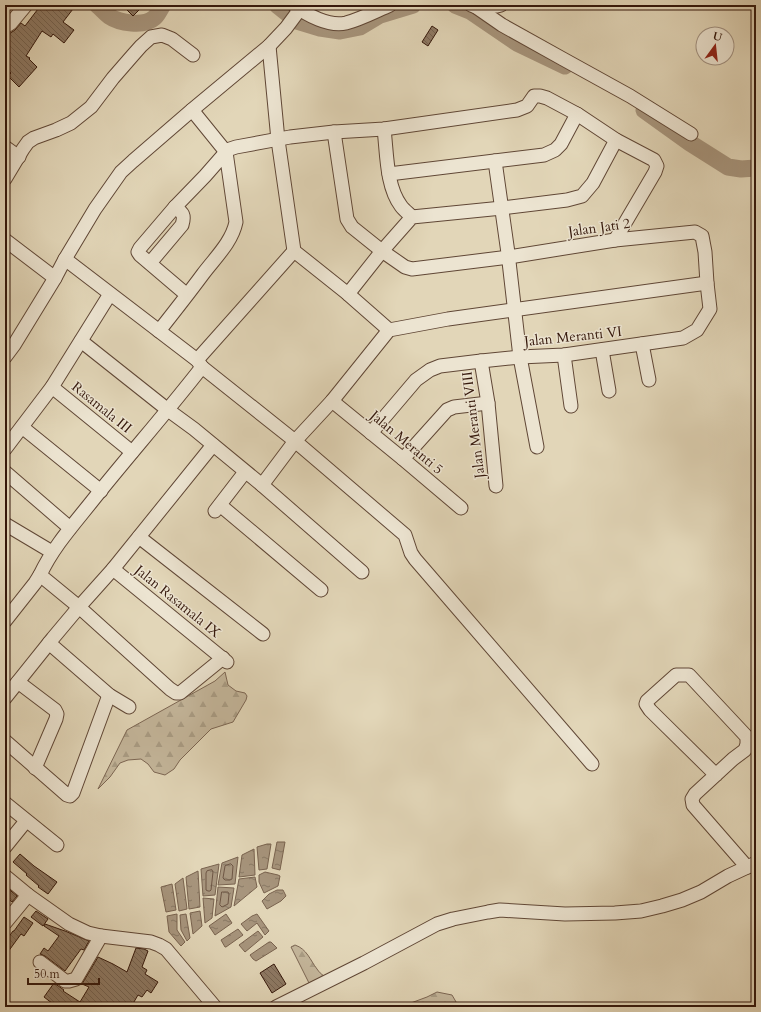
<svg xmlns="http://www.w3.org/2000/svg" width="761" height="1012" font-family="Cardo,serif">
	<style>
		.forest { fill: url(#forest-firs); stroke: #7c6653 }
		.water { fill: url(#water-ripples); stroke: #79634f }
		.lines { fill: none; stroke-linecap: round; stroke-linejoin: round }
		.shore { stroke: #6e5644; stroke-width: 1 }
		.river { stroke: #a7957d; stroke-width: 17 }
		.building { fill: url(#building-back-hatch); stroke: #34170b }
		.minor-casing { stroke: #604736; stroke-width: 15 }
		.minor { stroke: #ece4d1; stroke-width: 13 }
		.labels { text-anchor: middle; stroke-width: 3; stroke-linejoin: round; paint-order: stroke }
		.street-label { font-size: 14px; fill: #34170b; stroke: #ece4d1 }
	</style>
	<defs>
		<pattern id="forest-firs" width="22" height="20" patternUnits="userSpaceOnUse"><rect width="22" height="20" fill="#c4b69b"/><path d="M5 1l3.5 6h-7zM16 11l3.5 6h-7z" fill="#a99c84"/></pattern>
		<pattern id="water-ripples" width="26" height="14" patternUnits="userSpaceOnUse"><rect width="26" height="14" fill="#a7957d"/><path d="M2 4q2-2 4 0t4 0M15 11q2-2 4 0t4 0" fill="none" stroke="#897965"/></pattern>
		<pattern id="building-back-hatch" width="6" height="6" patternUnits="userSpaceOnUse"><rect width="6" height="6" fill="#8e7a65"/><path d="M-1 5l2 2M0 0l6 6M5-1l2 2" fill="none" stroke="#756351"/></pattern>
	</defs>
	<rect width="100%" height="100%" fill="#e2d6b8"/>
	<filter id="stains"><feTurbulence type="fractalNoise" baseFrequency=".005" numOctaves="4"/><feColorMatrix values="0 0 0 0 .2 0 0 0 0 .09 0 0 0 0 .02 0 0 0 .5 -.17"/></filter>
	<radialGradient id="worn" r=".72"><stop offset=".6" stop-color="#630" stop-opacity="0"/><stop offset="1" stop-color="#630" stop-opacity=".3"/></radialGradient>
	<g class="forest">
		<polygon points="225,672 228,685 236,691 245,693 247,696 246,700 233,722 211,729 180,760 174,769 165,775 154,772 148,764 141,759 128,760 120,763 110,777 98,789 127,730 215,681"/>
		<path d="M295,945C307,949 310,960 317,969C319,972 321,974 324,976L309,983L291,947Z"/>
		<polygon points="437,992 452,995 459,1007 400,1007 427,997"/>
	</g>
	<g class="water">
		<polygon points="277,842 285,842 280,870 272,868"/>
		<polygon points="267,844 271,844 267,869 259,870 257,847"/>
		<polygon points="254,849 255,875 239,877 242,855"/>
		<polygon points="238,857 235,884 218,885 222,863"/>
		<polygon points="219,864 215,895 203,896 201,869"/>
		<polygon points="198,871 200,907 189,909 186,877"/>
		<polygon points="265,872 278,875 280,876 278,886 264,893 259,882 259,875"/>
		<polygon points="255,877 257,887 234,906 239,879"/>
		<polygon points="183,878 187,909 179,911 175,884"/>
		<polygon points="172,884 176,910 166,912 161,887"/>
		<polygon points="218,887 234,888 231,907 215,916"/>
		<polygon points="277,890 283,890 286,896 281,901 267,909 262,901 269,894"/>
		<polygon points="203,898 214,899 212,918 205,923"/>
		<polygon points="200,911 202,926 193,934 190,913"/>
		<polygon points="177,914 177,930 185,942 181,946 169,932 167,916"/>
		<polygon points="186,914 190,938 187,941 181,930 180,915"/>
		<polygon points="226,914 232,923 215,935 209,926"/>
		<polygon points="257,914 269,931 265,935 257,923 247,931 241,924 252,916"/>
		<polygon points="238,929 243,935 226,947 225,947 221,940"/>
		<polygon points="258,931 263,937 245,952 239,945"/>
		<polygon points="269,942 271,942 277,948 256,961 253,959 250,955"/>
	</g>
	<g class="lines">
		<g class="shore">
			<polygon points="231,864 233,866 232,879 230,880 225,880 223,878 225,866"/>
			<polygon points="212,870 213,872 211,890 210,891 208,891 206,890 206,873 207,871"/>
			<polygon points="222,892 228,892 229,894 228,904 222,907 220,905"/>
		</g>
		<g class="river">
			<path d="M97,5C101,8 105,13 109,16C119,23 144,27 154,18C158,15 160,9 163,5"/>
			<polyline points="277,5 297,21 320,28 340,31 360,27 380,15 413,5"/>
			<polyline points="455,5 470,11 517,43 565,66"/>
			<polyline points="644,110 690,143 728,167 741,169 756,168"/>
		</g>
	</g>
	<g class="building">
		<polygon points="41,5 76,5 63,22 74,30 64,43 53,34 51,37 42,31 26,56 30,58 29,59 37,67 19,87 8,76 11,73 5,68 5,35 9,34 15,30 21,23 25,26"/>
		<polygon points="122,5 134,5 139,10 133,16"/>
		<polygon points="432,26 438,30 428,46 422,42"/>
		<polygon points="20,854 34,866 57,882 48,894 38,887 39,886 26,875 27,874 13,862"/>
		<polygon points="6,887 17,896 12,902 5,896 5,889"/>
		<polygon points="36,911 48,919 43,926 31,917"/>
		<polygon points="24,917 33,923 24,936 21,934 5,956 5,942 13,931 14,931"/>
		<polygon points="45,924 65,931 89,941 84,950 81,949 65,971 45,956 40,954 44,948 48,951 59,936 44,926"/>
		<polygon points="136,948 144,949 148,951 142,967 147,970 145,974 158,982 151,993 147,990 142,997 138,995 131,1007 92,1007 87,1004 86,1006 88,1007 57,1007 44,997 54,983 64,990 63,991 80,1002 89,987 82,984 98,957 113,964 127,972"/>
		<polygon points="274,964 286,984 272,993 260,973"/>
	</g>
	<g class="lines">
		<defs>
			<g id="minor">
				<path d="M294,5C307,15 329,27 346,23C361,19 376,11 390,5"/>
				<polyline points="471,5 476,7 502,25 563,59 630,96 691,134"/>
				<polyline points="476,7 497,6 501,5"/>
				<polyline points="5,27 11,23 26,5"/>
				<polyline points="269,46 278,140 294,251 348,294 389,330"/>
				<polyline points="192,110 226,152 230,149 236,147 290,137 334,132 384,129 517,110 527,106 534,96 540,96 547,98 577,114 616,140 654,160 657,166 655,172 615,240"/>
				<path d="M384,129C387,153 386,186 401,206C404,210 408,213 412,217"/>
				<polyline points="334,132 347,219 352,227 382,251 405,267 412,269 509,257 615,240 695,232 702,236 705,252 707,283 710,309 697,330 683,338 564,355 520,357 481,361 440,366 430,370 416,380 371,433"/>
				<polyline points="5,147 19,157"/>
				<polyline points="495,161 508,253 520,357 537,447"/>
				<polyline points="389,174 544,155 555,150 561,144 577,114"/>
				<polyline points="5,179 23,149 28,142 34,138 56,130 71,123 91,107 113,78 133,55 141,46 151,37 162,35 172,39 193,55"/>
				<polyline points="5,240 55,278"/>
				<polyline points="65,259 197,360 202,367 295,441 332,401 389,330 448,319 707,283"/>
				<path d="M150,263L182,225C185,215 183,213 175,207"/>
				<polyline points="348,294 382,251 412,217 502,208 567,200 582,196 593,183 616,140"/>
				<path d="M159,331C174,312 189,293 203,274C215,258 232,242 236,222L226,152L205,176L175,207L140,248L138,252L140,255L187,295"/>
				<polyline points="81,341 168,410 194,429 262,485 362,572"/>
				<polyline points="642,344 649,380"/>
				<polyline points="602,350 609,391"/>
				<polyline points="564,355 571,406"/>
				<polyline points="5,357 14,345 55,278 65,259 95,209 121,172 133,161 192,110 269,46 286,28 303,5"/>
				<polyline points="197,360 294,251"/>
				<polyline points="481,361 488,403 496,486"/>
				<path d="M202,367C167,412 129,455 93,500C74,524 53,547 40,575L79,607L170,689L176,693H180L223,658"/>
				<polyline points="52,387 132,452"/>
				<polyline points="332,401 403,459 461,508"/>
				<polyline points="22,427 101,491"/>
				<polyline points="5,449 52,387 110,294"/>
				<polyline points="403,459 447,410 454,407 488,403"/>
				<polyline points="5,472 70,528"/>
				<polyline points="262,485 295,441 405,535 411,553 415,559 592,764"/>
				<polyline points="220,505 321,590"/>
				<polyline points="215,511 245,472"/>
				<polyline points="5,524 52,552"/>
				<polyline points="139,537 263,634"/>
				<polyline points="113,569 227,662"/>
				<polyline points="5,621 35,583 40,575"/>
				<polyline points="49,643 109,695 129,707"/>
				<polyline points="18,682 55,710 57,714 56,719 35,768"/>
				<polyline points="5,698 53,638 79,607 113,569 213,445"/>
				<polyline points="5,741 67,795 70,796 73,793 109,695"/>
				<polyline points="716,775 650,710 646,704 647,701 676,675 689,675 747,737 747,744 745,750 733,759 695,794 692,799 693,805 747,867"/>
				<polyline points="5,803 57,845"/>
				<polyline points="5,847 26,821"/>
				<polyline points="5,876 28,895 69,924 88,933 101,936 151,942 159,945 166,949 215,1007"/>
				<polyline points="5,923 28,895"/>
				<polyline points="40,962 65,981 69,981 76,979 101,936"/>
				<polyline points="276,1007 364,963 437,924 453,919 488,912 500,910 565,914 615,913 641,911 662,906 682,900 701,892 728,876 756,863"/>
			</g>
		</defs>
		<use href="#minor" class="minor-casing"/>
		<use href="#minor" class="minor"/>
	</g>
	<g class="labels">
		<g class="street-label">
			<text transform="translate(599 227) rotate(-8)" y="5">Jalan Jati 2</text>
			<text transform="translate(573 336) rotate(-6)" y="5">Jalan Meranti VI</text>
			<text transform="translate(102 407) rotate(39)" y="5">Rasamala III</text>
			<text transform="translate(473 425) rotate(-97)" y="5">Jalan Meranti VIII</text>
			<text transform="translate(407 442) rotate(40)" y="5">Jalan Meranti 5</text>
			<text transform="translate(178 601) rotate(39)" y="5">Jalan Rasamala IX</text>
		</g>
	</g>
	<rect width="761" height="1012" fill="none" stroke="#e2d6b8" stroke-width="20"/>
	<rect x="6" y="6" width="749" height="1000" fill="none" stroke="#34170b" stroke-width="2"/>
	<rect x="10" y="10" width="741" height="992" fill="none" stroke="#34170b"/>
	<g transform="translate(715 46) rotate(15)"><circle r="19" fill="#ece4d1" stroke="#a29282"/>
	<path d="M0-3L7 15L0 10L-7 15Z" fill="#8f2418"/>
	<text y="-6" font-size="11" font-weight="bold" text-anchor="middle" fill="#34170b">U</text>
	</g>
	<path d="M28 978v6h71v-6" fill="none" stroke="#34170b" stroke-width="2"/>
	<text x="34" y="978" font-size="12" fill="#34170b" stroke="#ece4d1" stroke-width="3" paint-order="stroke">50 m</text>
	<rect width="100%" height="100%" filter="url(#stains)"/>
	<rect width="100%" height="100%" fill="url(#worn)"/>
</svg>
